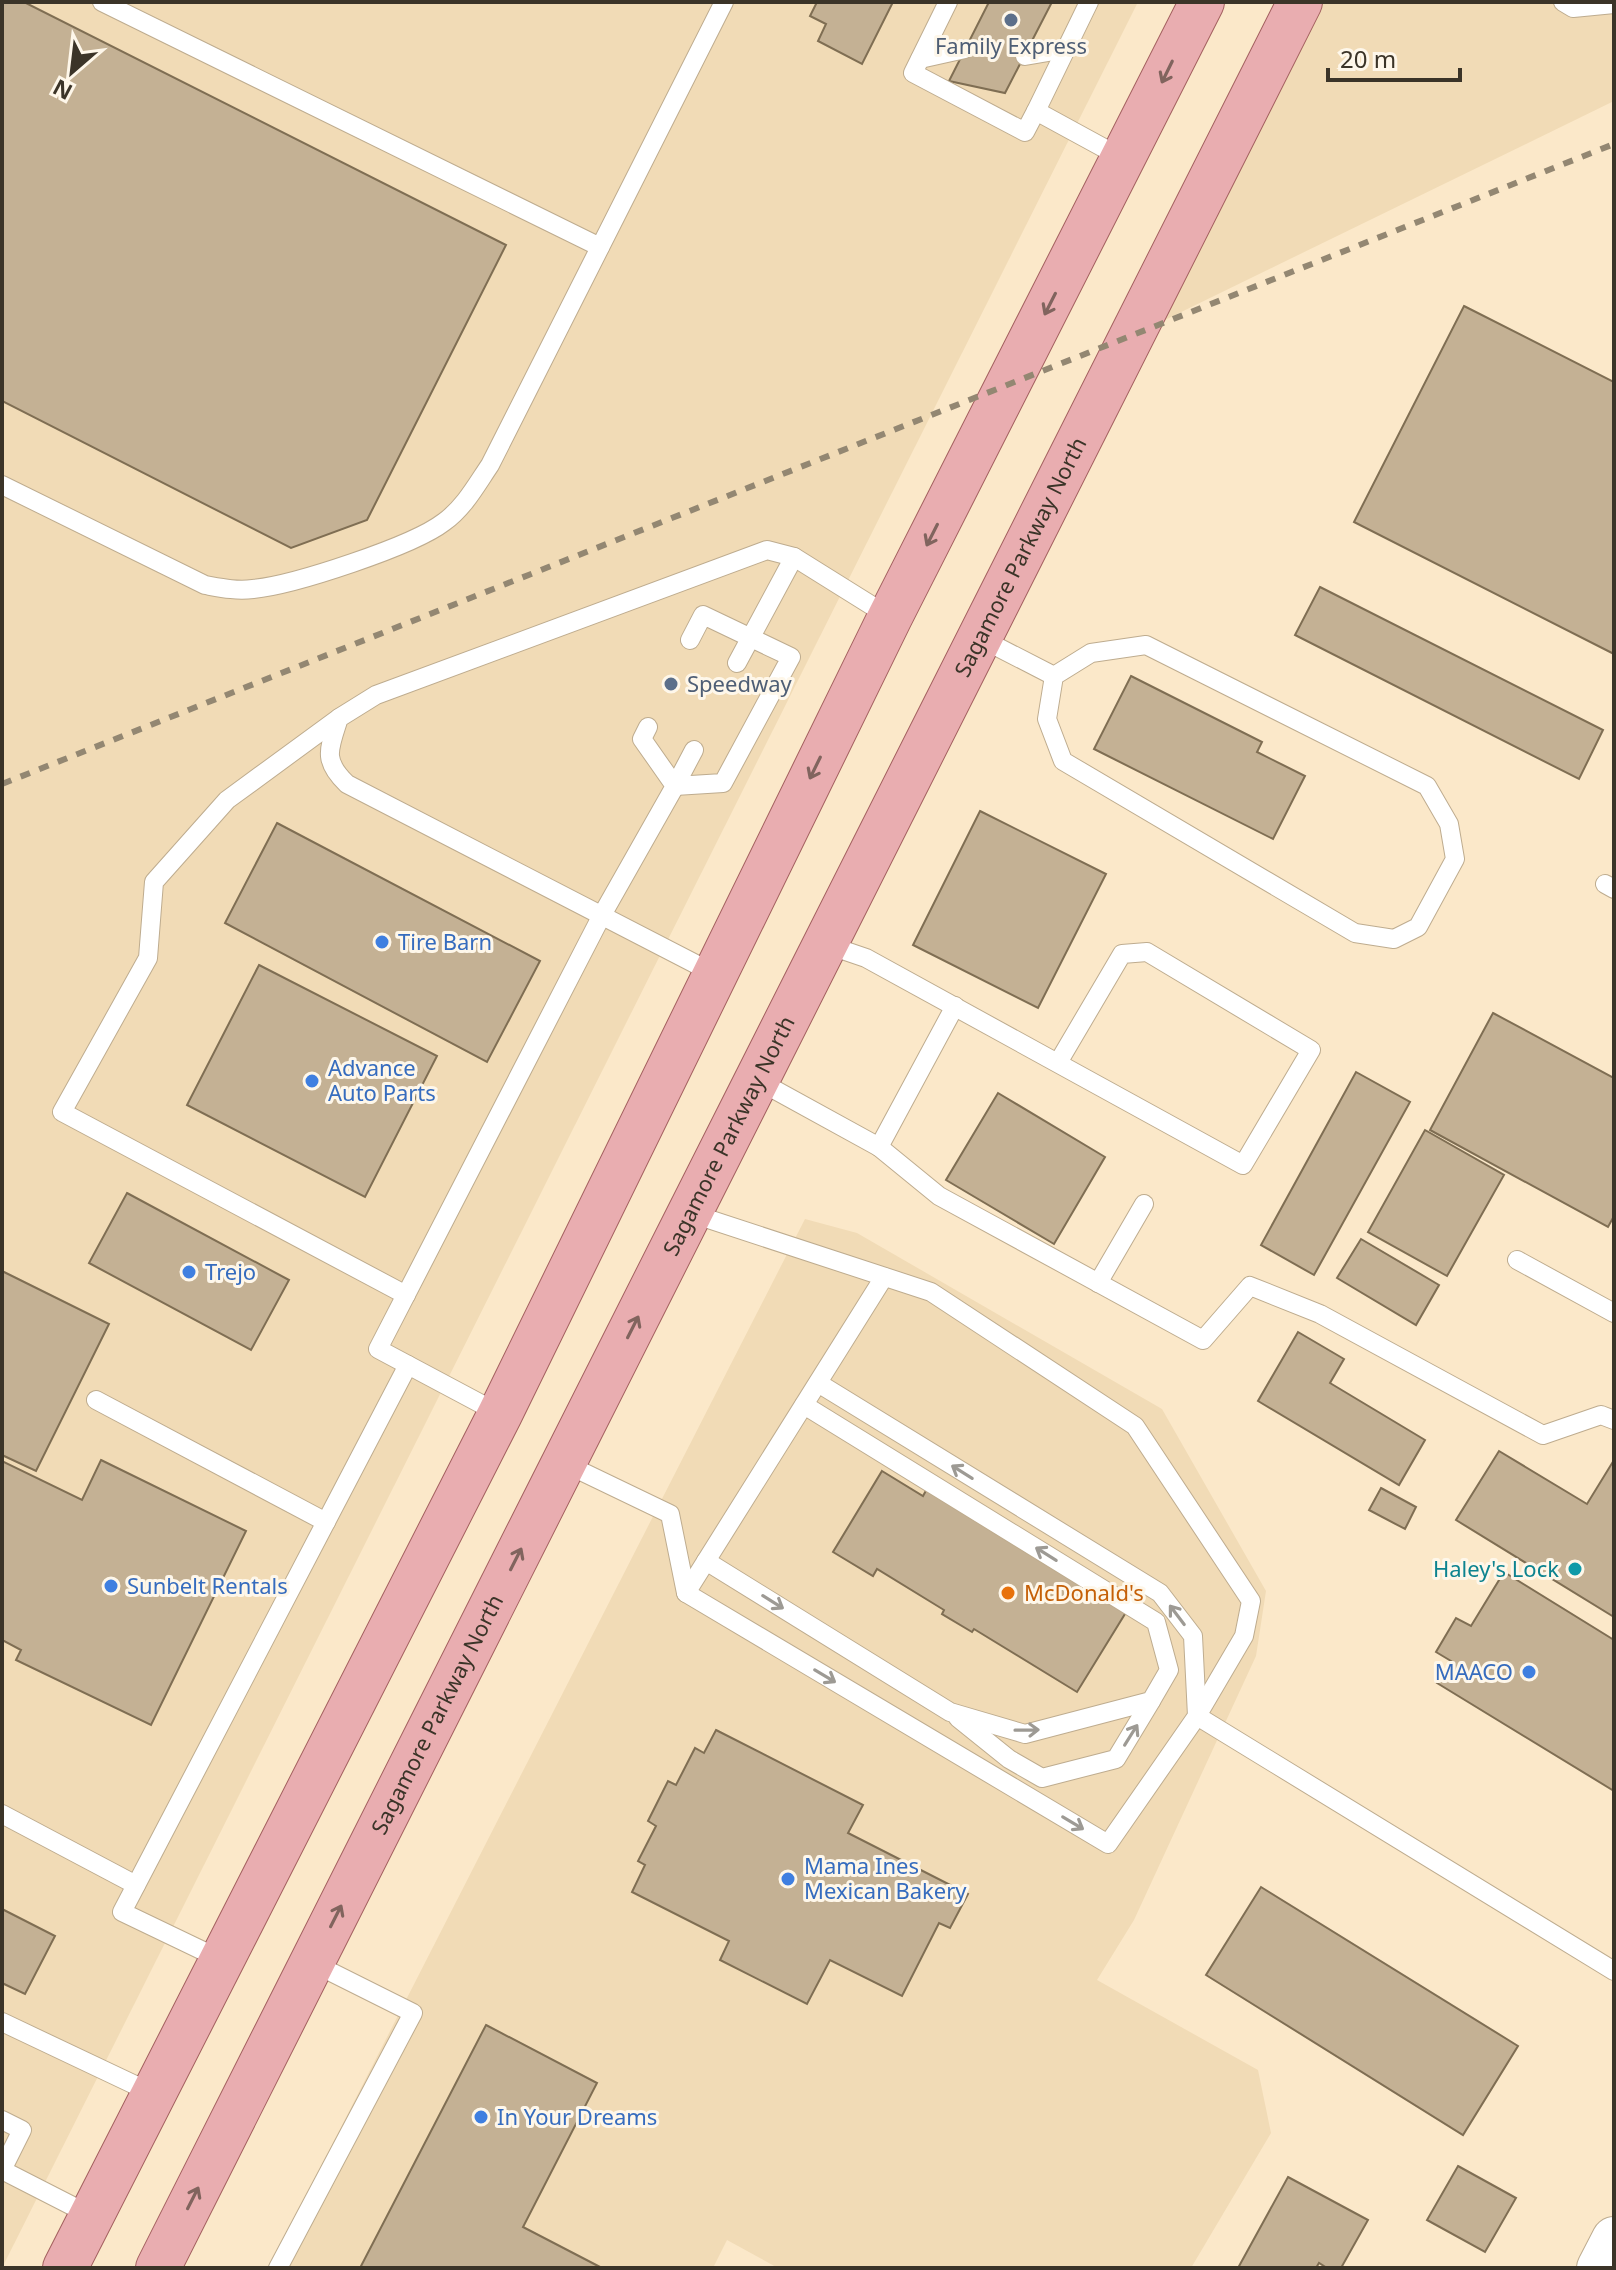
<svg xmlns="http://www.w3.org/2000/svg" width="1616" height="2270" font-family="'Noto Sans',sans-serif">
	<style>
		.built { fill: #f1dbb6 }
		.building { fill: #c4b194; stroke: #7f6e53; stroke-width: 2 }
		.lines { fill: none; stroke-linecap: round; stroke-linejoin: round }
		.lane-casing { stroke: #beac8f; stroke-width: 20 }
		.secondary-casing { stroke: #beac8f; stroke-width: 46 }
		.primary-casing { stroke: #a3605f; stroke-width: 46 }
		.lane { stroke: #fff; stroke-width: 18 }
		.secondary { stroke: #fff; stroke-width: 44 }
		.primary { stroke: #e9adb0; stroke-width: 44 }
		.rail { stroke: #938772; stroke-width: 6; stroke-dasharray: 10 10; stroke-linecap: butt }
		.oneway { stroke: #81645e }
		.oneway2 { stroke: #9d9a94 }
		.service-dot { fill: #5c6f8a; stroke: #fef7ea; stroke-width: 3 }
		.shop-dot { fill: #3f7fe0; stroke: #fef7ea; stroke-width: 3 }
		.culture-dot { fill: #0f9aa8; stroke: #fef7ea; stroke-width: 3 }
		.food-dot { fill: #e8710a; stroke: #fef7ea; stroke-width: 3 }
		.labels { text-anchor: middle; stroke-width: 6; stroke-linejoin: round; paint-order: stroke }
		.service-label { font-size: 22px; fill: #4e5e75; stroke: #fef7ea }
		.street-label { font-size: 22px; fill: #3b3428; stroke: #fef7ea }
		.shop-label { font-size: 22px; fill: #366cbe; stroke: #fef7ea; text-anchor: start }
		.culture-label { font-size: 22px; fill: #0d838f; stroke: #fef7ea; text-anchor: end }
		.food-label { font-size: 22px; fill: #c56008; stroke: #fef7ea; text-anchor: start }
	</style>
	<rect width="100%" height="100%" fill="#fbe8c9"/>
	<g class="built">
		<polygon points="2,2 1138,2 2,2268"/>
		<polygon points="1303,2 1614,2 1614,101 1132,336"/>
		<polygon points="805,1219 857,1233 1162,1409 1266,1591 1256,1656 1134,1920 1097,1980 1258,2070 1271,2133 1191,2268 778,2268 727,2240 713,2268 269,2268"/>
	</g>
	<g class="building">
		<polygon points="2,2 24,2 506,245 367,520 291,548 2,401"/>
		<polygon points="817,2 893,2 862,64 818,41 826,24 810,16"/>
		<polygon points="989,2 1052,2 1005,93 949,81"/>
		<polygon points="1464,306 1614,382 1614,654 1354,522"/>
		<polygon points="1320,587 1603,730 1579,779 1295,635"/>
		<polygon points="1131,676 1262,742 1257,752 1305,776 1273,839 1094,749"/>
		<polygon points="980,811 1106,874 1038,1008 913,945"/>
		<polygon points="277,823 540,961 487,1062 225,923"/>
		<polygon points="259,965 437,1056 365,1197 187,1105"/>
		<polygon points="1493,1013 1614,1078 1614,1216 1608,1227 1430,1130"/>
		<polygon points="1356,1072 1410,1102 1314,1275 1261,1245"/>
		<polygon points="998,1093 1105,1157 1054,1244 946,1180"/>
		<polygon points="1425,1130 1504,1175 1447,1276 1368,1232"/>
		<polygon points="127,1193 289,1280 251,1350 89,1263"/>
		<polygon points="1361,1239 1439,1285 1416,1325 1337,1278"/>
		<polygon points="2,1271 109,1324 36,1471 2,1455"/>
		<polygon points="1298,1332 1344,1359 1330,1383 1425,1440 1399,1485 1258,1401"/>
		<polygon points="1499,1451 1587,1504 1614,1460 1614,1617 1456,1520"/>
		<polygon points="101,1460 246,1531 151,1725 16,1660 21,1650 2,1640 2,1461 82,1500"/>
		<polygon points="882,1471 923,1496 928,1487 1128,1609 1077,1692 974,1629 972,1632 942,1614 944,1610 877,1569 873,1576 833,1552"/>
		<polygon points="1381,1488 1416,1507 1405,1529 1369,1510"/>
		<polygon points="1504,1572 1614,1640 1614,1791 1437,1683 1451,1661 1436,1652 1456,1618 1471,1626"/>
		<polygon points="716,1730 863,1805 848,1833 968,1894 950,1928 939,1923 902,1996 830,1960 807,2004 720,1960 729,1941 632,1892 645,1865 638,1861 656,1826 648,1821 668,1781 676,1785 695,1748 704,1753"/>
		<polygon points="1261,1887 1518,2046 1463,2135 1206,1975"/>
		<polygon points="2,1909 55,1936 25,1994 2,1983"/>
		<polygon points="486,2025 597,2083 523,2227 602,2268 360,2268"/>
		<polygon points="1458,2166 1516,2198 1485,2252 1427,2220"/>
		<polygon points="1288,2177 1368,2220 1341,2268 1327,2268 1319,2263 1316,2268 1238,2268"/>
	</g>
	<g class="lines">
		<defs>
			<g id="lane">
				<polyline points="102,2 600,247"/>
				<polyline points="948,2 913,73 1025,132 1036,111"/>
				<polyline points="1089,2 1036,111 1124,159"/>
				<polyline points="1563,2 1573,8 1614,4"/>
				<polyline points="1025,56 1066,49"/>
				<polyline points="920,59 965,49"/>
				<path d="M2,485L205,585C222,588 236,591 253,589C294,585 413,546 444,522C464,508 477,484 490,465L724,2"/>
				<polyline points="980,638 1054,676 1047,719 1063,761 1355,933 1394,939 1418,927 1455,859 1449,824 1427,786 1146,645 1091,653 1054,676"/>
				<polyline points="690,640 703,615 791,657 723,783 675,786 694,750"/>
				<polyline points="737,663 794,557"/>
				<polyline points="339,718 227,800 154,882 148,958 62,1112 406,1295"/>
				<polyline points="1605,884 1614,889"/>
				<polyline points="825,944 866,958 1243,1165 1311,1050 1147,952 1122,954 1059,1061"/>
				<path d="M713,973L347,784C322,760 329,749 339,718L376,695L767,550L794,557L890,617"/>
				<polyline points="757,1080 879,1147 955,1006"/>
				<polyline points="879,1147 939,1196 1203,1340 1250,1286 1320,1314 1543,1435 1601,1415 1614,1420"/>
				<polyline points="690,1213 931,1292 1135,1426 1251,1601 1244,1636 1197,1716 1614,1971"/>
				<polyline points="1517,1260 1614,1313"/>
				<polyline points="1098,1283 1144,1204"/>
				<polyline points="96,1400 326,1522"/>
				<polyline points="500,1414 378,1349 602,915 675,786 642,739 648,727"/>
				<polyline points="564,1463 670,1514 686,1593 1108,1844 1197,1716 1193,1636 1160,1593 818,1383"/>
				<polyline points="706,1561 950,1712 1025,1734 1151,1701 1169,1670 1156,1622 804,1405"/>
				<polyline points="686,1593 884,1277"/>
				<polyline points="958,1718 1009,1759 1042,1778 1116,1759 1151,1701"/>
				<polyline points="2,1814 136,1885"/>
				<polyline points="222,1960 122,1912 408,1365"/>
				<polyline points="2,2022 154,2094"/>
				<polyline points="2,2120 22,2130 2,2170"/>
				<polyline points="2,2170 92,2216"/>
				<polyline points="278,2268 413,2013 313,1963"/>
			</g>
			<polyline id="secondary" points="1599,2268 1614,2239"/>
			<g id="primary">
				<polyline points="65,2268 500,1414 890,617 1202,2"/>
				<path id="s1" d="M158,2268L1300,2"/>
			</g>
		</defs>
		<use href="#lane" class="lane-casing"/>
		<use href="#secondary" class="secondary-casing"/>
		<use href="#primary" class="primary-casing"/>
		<use href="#lane" class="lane"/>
		<use href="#secondary" class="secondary"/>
		<use href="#primary" class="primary"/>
		<polyline class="rail" points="2,784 1614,144"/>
	</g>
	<defs><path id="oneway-shaft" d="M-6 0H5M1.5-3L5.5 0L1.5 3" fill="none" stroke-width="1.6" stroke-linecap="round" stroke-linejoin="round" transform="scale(2)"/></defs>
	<g class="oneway">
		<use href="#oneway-shaft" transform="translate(1167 72) rotate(116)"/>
		<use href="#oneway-shaft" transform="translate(1050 304) rotate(117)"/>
		<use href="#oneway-shaft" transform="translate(932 535) rotate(117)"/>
		<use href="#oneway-shaft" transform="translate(815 768) rotate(116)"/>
		<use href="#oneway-shaft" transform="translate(633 1327) rotate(-63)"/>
		<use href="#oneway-shaft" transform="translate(516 1559) rotate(-63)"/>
		<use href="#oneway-shaft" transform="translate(336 1916) rotate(-63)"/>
		<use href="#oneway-shaft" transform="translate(193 2198) rotate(-63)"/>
	</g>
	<g class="oneway2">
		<use href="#oneway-shaft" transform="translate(962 1472) rotate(-148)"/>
		<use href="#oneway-shaft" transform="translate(1046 1554) rotate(-148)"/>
		<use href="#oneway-shaft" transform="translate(773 1602) rotate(32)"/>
		<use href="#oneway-shaft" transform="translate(1177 1615) rotate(-127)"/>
		<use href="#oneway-shaft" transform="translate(825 1676) rotate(31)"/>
		<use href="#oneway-shaft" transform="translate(1027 1730) rotate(-1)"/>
		<use href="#oneway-shaft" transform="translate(1131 1735) rotate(-58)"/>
		<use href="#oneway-shaft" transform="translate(1073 1823) rotate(31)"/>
	</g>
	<g class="service-dot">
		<circle cx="1011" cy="20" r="8"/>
		<circle cx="671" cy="684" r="8"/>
	</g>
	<g class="shop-dot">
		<circle cx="382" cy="942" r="8"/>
		<circle cx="312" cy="1081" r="8"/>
		<circle cx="189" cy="1272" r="8"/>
		<circle cx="111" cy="1586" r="8"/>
		<circle cx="1529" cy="1672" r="8"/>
		<circle cx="788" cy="1879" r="8"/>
		<circle cx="481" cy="2117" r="8"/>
	</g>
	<circle class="culture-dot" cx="1575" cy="1569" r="8"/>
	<circle class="food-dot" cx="1008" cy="1593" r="8"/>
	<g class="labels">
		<g class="service-label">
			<text x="1011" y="54">Family Express</text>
			<text x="687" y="692" text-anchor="start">Speedway</text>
		</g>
		<g class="street-label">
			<text dy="8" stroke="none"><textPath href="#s1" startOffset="1916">Sagamore Parkway North</textPath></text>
			<text dy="8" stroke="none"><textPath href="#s1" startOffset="1268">Sagamore Parkway North</textPath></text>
			<text dy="8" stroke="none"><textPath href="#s1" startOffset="620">Sagamore Parkway North</textPath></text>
		</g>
		<g class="shop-label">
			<text x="398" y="950">Tire Barn</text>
			<text x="328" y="1076">Advance<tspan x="328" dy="25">Auto Parts</tspan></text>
			<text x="205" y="1280">Trejo</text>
			<text x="127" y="1594">Sunbelt Rentals</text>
			<text x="1513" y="1680" text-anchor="end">MAACO</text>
			<text x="804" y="1874">Mama Ines<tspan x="804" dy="25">Mexican Bakery</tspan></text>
			<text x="497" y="2125">In Your Dreams</text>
		</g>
		<g class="culture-label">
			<text x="1559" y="1577">Haley's Lock</text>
		</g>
		<g class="food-label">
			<text x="1024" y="1601">McDonald's</text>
		</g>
	</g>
	<rect width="1616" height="2270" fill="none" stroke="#3b3428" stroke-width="8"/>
	<g transform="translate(72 72) rotate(208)" stroke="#fef7ea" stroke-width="6" paint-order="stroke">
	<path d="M0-6L14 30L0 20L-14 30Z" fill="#3b3428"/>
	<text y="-12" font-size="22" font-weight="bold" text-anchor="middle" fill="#3b3428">N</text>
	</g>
	<path d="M1328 68v12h132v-12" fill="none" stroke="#3b3428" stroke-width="4"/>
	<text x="1340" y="68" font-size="24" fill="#3b3428" stroke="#fef7ea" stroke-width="6" paint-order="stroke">20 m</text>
</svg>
